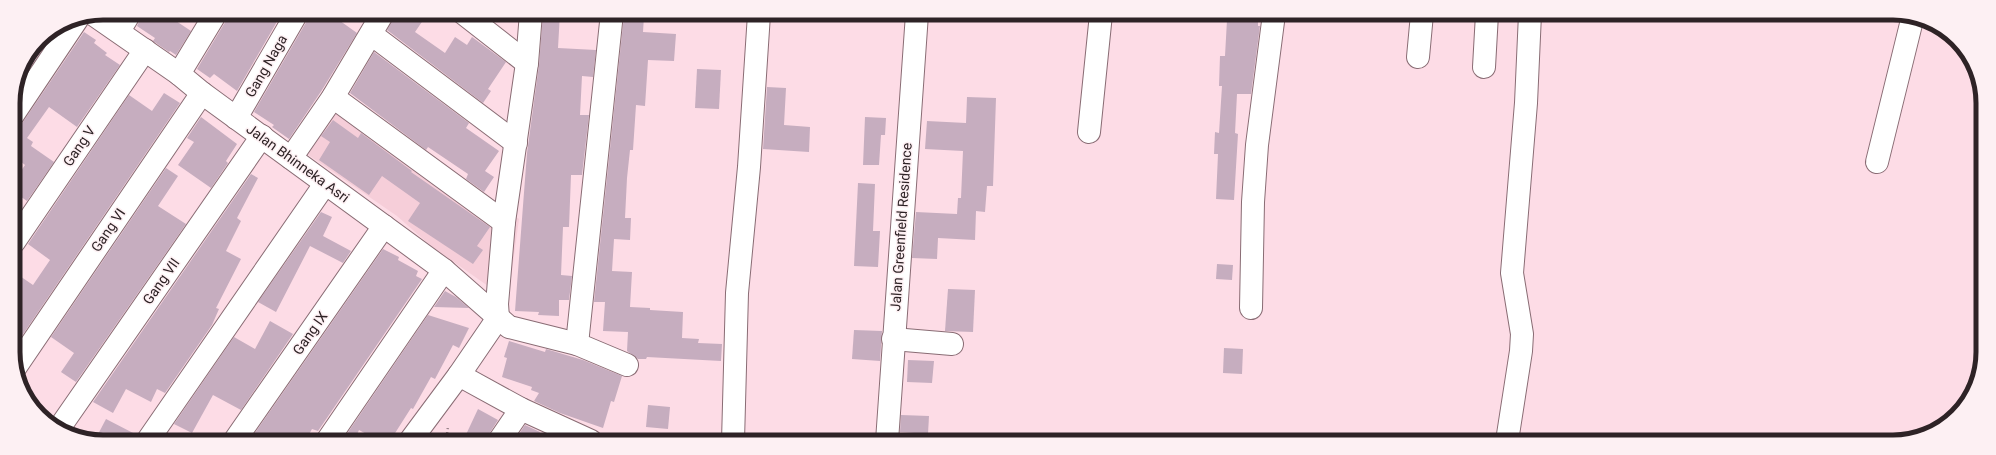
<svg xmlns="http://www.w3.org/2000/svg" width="1996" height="455" font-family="Roboto,sans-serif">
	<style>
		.built { fill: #f6ced9 }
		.building { fill: #c6adbf }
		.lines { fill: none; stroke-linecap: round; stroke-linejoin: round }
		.minor-casing { stroke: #896c74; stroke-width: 24 }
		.path { stroke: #8f7a80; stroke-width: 2.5; stroke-dasharray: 1 3; stroke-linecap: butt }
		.minor { stroke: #fff; stroke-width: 22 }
		.labels { text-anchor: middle; stroke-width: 3; stroke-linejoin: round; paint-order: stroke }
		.street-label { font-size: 14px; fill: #2e2326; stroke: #fdf0f3 }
		.rim { fill: none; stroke: #2e2326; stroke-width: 5 }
	</style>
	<rect width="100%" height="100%" fill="#fddce6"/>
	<polygon class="built" points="344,99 519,219 508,300 431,246 397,216 307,154"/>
	<g class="building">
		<polygon points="143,13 164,13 191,31 176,55 170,51 169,52 153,41 155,38 137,26"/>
		<polygon points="228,13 282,13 237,91 214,74 210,78 197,69 227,19"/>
		<polygon points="309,13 329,13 357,33 322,90 289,139 272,127 274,125 254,112 308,19"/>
		<polygon points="395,13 428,13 415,32 445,53 455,37 467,45 472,37 506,62 488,89 491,91 483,103 387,30"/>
		<polygon points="543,13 560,13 558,48 596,50 593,77 582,76 580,115 589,115 582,175 571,175 569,227 563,227 561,275 572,276 569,300 559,300 559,316 538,315 539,312 515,311 527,153 539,65"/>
		<polygon points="624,15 644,16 643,32 676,34 674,61 648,60 645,106 636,105 633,150 630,150 627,178 625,218 631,218 630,240 614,239 612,271 632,272 630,307 650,308 650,310 683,312 682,338 699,339 698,343 722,344 721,361 647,357 646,359 638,359 627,351 628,332 603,331 605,302 594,302"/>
		<polygon points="1227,20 1258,22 1258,26 1260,26 1251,94 1237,94 1235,133 1238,134 1234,200 1216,199 1218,154 1214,154 1215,132 1219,133 1222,86 1219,86 1220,56 1225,56"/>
		<polygon points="84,32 96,40 94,43 107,53 105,55 120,65 77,127 49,107 27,138 33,142 31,146 54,162 27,201 14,192 14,181 25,165 20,161 14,171 13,127 19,126 23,122"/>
		<polygon points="35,46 41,51 15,90 20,68"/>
		<polygon points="374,52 469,123 466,128 499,151 485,171 494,177 484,192 466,179 468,174 428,147 426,150 350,93"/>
		<polygon points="697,69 721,70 719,109 695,108"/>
		<polygon points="767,87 786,88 784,125 810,127 809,152 763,149"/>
		<polygon points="164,93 180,103 15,346 14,272 33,285 50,260 28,244 129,95 152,111"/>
		<polygon points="967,97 996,98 993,186 987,186 985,212 976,211 975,240 938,238 937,259 912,258 916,212 957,214 958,198 961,198 963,151 925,149 927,121 966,123"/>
		<polygon points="201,117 237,144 226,161 228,163 211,188 178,165 194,142 187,138"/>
		<polygon points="865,117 886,118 885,135 881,135 879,165 863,165"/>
		<polygon points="333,120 358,138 361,133 412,171 411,172 490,227 477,246 483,250 473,264 408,221 420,203 382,176 369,195 319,160 330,142 321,136"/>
		<polygon points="166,168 178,176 158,206 186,224 76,382 61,372 74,353 51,337"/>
		<polygon points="251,174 258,178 237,218 241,221 226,251 241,259 216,308 219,309 212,325 165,393 157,389 151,402 126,389 113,413 93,402"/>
		<polygon points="858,183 875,184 873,231 880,231 878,267 854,266"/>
		<polygon points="321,212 332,217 323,236 351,251 343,263 310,246 276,312 258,302"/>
		<polygon points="383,249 399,257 398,260 418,271 416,276 422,279 318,431 312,429 306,440 250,440"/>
		<polygon points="1217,264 1233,265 1232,280 1216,279"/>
		<polygon points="948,289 975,290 973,332 945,331"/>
		<polygon points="445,291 456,297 469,308 434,307"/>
		<polygon points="428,315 469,328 459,348 453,345 435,379 431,377 413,409 411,408 390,441 379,441 359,430 354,441 342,441"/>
		<polygon points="270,321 293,334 241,410 213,395 192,433 174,424 234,337 255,349"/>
		<polygon points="854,330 882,331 880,361 852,359"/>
		<polygon points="509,341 545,352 546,349 583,360 622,376 614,402 611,401 603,428 560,413 534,401 539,393 531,390 532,387 502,377 507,358 504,357"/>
		<polygon points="1224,348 1243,349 1242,374 1223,373"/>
		<polygon points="908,360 934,361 932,383 907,382"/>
		<polygon points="648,405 670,407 668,429 646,427"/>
		<polygon points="478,409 498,420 489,434 487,441 463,441"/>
		<polygon points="901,415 929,416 928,434 900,432"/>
		<polygon points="106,419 137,435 136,440 95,440"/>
		<polygon points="525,425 540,432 537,441 514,441"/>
	</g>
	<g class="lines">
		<defs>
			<g id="minor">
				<polyline points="463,13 527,63"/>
				<polyline points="94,15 179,74 202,93 444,270 509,327 577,344 627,365"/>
				<polyline points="119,31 130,13"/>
				<polyline points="371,34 516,143"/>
				<polyline points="1418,57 1422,14"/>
				<polyline points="1484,67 1487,14"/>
				<polyline points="179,74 216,13"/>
				<polyline points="333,97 504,222"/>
				<polyline points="13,115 78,18"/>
				<polyline points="236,118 297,13"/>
				<polyline points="1089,132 1101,14"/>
				<polyline points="291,158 333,97 383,13"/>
				<polyline points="1877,162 1913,16"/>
				<polyline points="14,242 145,50"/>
				<polyline points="1251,308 1253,202 1257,145 1274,14"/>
				<polyline points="893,339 952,344"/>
				<polyline points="577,344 612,13"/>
				<polyline points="15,368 202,93"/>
				<polyline points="459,375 521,409 591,441"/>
				<polyline points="60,427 262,136"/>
				<polyline points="148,440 325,184"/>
				<polyline points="235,440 384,226"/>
				<polyline points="327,441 444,270"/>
				<polyline points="410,441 459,375 498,318 497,304 504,222 527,63 531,13"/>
				<polyline points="499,441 521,409"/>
				<polyline points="733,441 737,293 749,167 759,14"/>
				<polyline points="887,441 917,14"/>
				<polyline points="1507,441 1521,351 1522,334 1512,273 1526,103 1530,14"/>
			</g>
		</defs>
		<use href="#minor" class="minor-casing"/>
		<polyline class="path" points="446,441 448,427"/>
		<use href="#minor" class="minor"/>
	</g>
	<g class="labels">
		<g class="street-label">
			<text transform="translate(266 66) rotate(-60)" y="5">Gang Naga</text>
			<text transform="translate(79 146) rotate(-56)" y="5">Gang V</text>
			<text transform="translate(298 163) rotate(36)" y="5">Jalan Bhinneka Asri</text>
			<text transform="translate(901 227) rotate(-86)" y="5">Jalan Greenfield Residence</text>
			<text transform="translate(108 230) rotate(-56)" y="5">Gang VI</text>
			<text transform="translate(161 281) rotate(-55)" y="5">Gang VII</text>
			<text transform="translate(310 333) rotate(-55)" y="5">Gang IX</text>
		</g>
	</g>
	<path d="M0 0H1996V455H0ZM103 20H1893A83 83 0 0 1 1976 103V352A83 83 0 0 1 1893 435H103A83 83 0 0 1 20 352V103A83 83 0 0 1 103 20Z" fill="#fdf0f3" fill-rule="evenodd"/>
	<path class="rim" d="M103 20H1893A83 83 0 0 1 1976 103V352A83 83 0 0 1 1893 435H103A83 83 0 0 1 20 352V103A83 83 0 0 1 103 20Z"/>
</svg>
